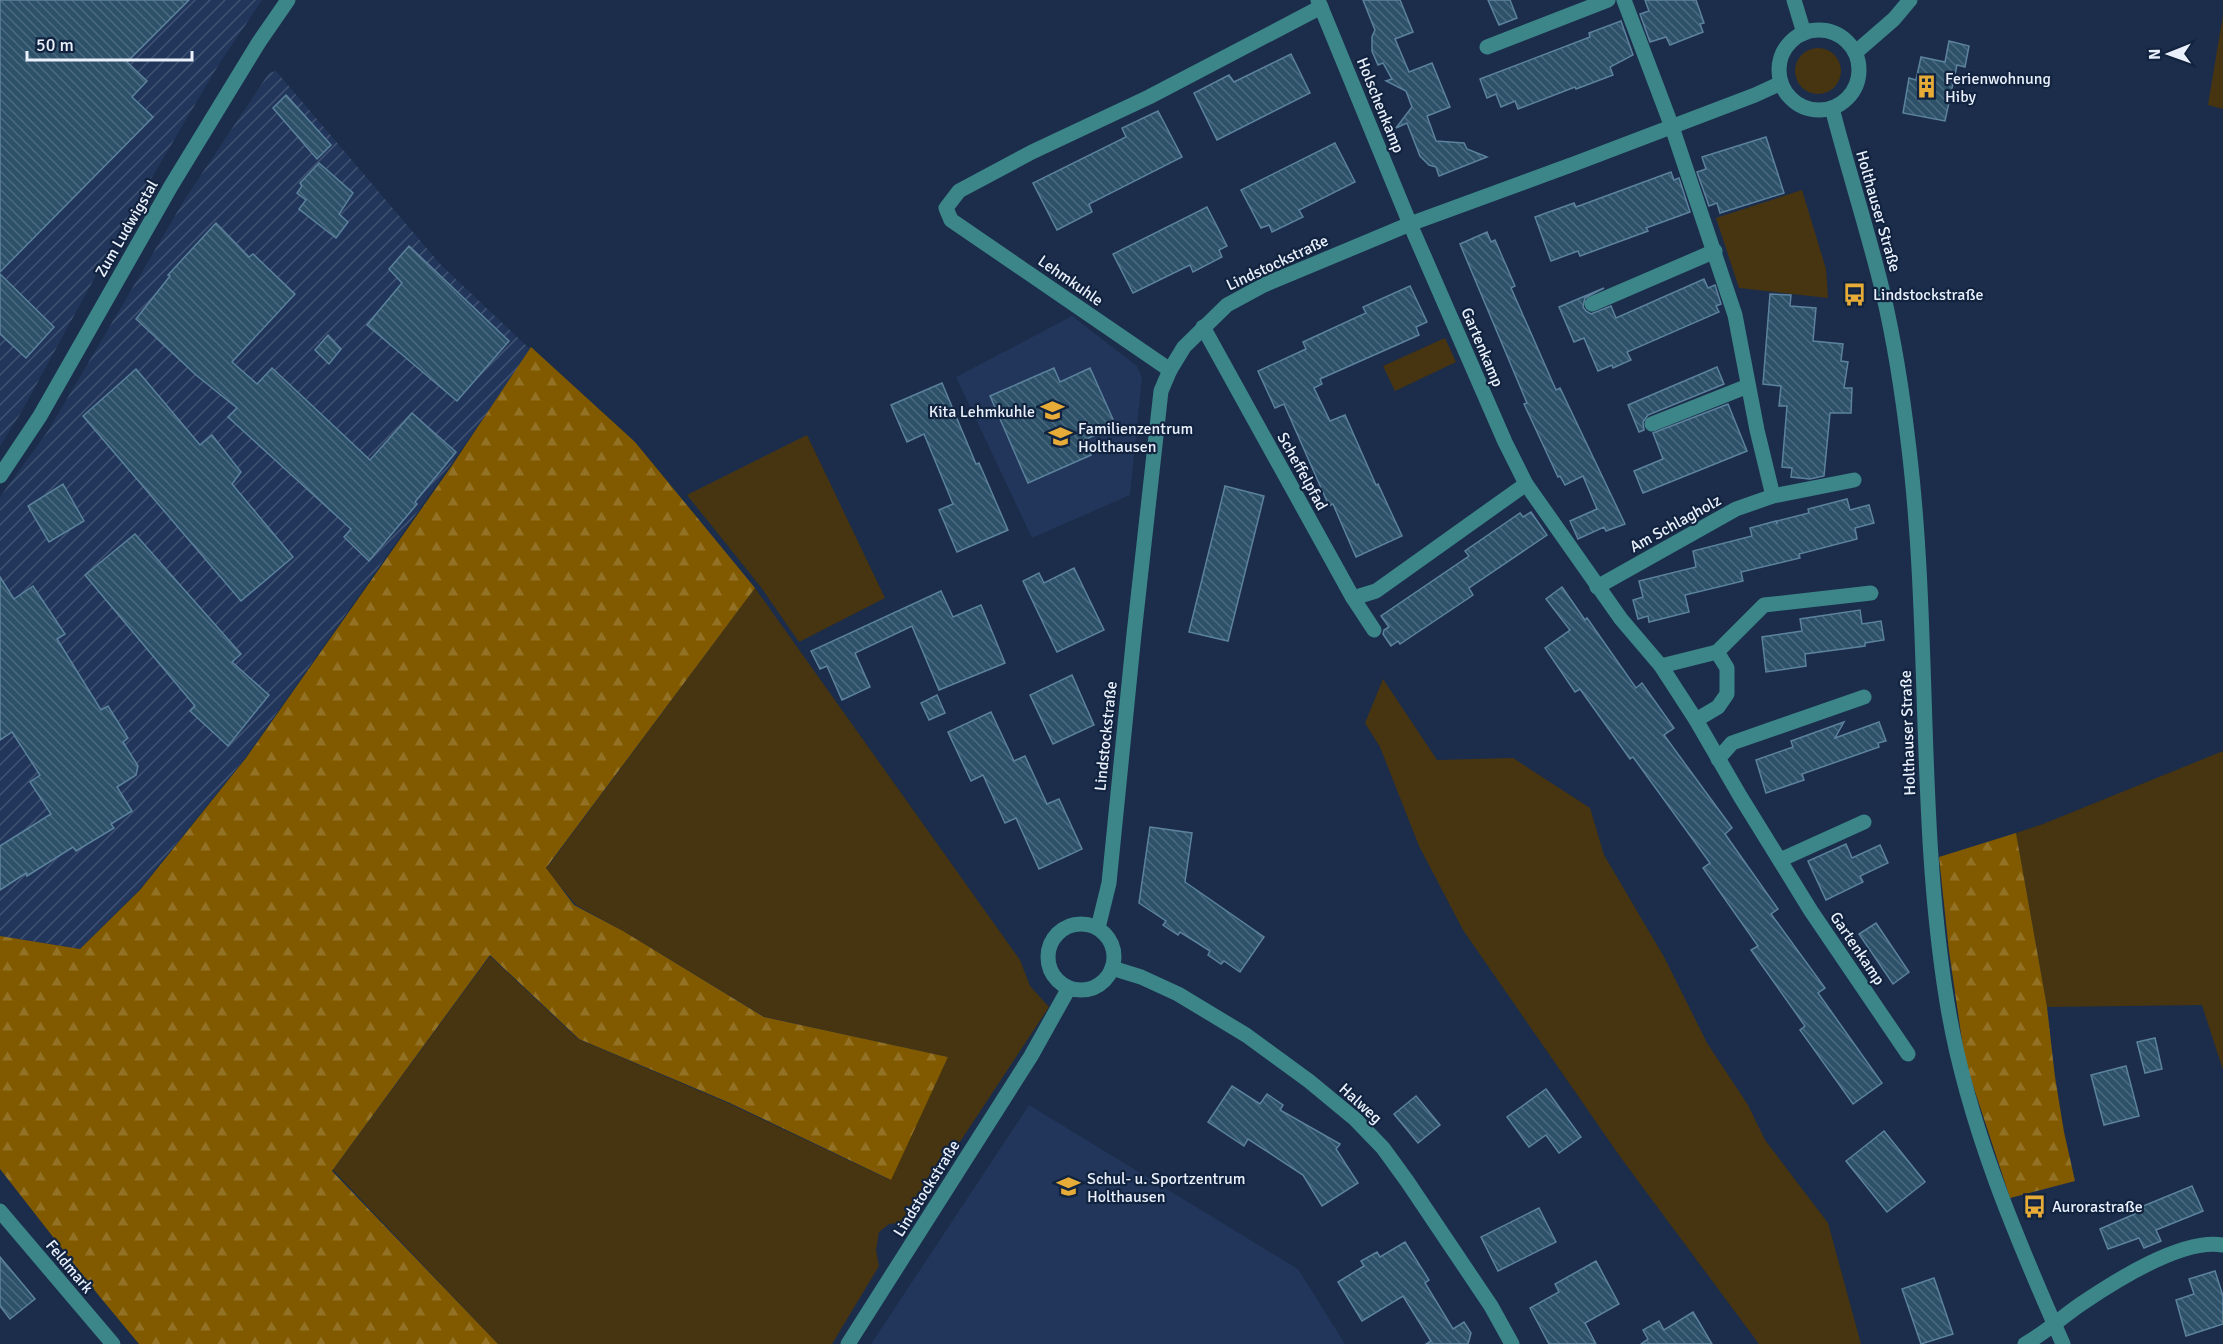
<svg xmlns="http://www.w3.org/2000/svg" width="2223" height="1344" font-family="Signika,sans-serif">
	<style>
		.built { fill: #21365a }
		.industrial { fill: url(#industrial-furrows) }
		.green { fill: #473411 }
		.forest { fill: url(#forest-firs) }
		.building { fill: url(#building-back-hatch); stroke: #5c829d; stroke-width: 1.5 }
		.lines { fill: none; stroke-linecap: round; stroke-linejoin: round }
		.minor { stroke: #3c868a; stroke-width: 15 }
		.labels { text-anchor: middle; stroke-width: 4.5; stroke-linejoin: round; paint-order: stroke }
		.poi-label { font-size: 16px; fill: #e9f0fc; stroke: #11233f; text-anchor: start }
		.street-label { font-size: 16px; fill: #e9f0fc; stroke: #11233f }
	</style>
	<defs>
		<pattern id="industrial-furrows" width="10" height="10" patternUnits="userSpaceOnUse" patternTransform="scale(1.5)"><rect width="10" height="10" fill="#21365a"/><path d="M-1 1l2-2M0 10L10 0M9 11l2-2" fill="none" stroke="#415373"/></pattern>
		<pattern id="forest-firs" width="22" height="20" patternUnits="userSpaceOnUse" patternTransform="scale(1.5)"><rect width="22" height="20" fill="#815a00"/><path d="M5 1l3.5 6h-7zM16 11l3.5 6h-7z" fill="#937226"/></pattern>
		<pattern id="building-back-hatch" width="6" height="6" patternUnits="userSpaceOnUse" patternTransform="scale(1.5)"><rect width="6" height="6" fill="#2c5169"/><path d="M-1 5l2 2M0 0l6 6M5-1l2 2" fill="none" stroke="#4b6a7f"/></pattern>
	</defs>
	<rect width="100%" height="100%" fill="#1b2d4a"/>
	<g class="built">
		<polygon points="1072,316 1137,366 1142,378 1130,495 1032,538 956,377"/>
		<polygon points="1029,1105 1298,1269 1345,1344 871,1344"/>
	</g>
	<g class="industrial">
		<polygon points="0,0 262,0 219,64 119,233 22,411 0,446"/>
		<polygon points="276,71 441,265 531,350 245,758 139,890 80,949 0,936 0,497 48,431 185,199 269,73"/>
	</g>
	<g class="green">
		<polygon points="2223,15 2223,109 2208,105"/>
		<circle cx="1818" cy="71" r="23"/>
		<polygon points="1802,190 1826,269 1828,298 1739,288 1716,218"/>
		<polygon points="1445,338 1456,362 1395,391 1383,366"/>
		<polygon points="807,435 885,598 799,642 760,586 687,495"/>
		<polygon points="755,588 1020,960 1030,986 1049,1007 907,1222 889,1224 879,1232 876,1250 879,1266 832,1344 498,1344 333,1170 490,956 578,1039 730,1104 890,1180 948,1057 765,1017 623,931 576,905 546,869"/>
		<polygon points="1383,679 1437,760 1513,758 1590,808 1604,855 1664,957 1707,1043 1748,1105 1765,1140 1828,1223 1861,1344 1759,1344 1621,1158 1463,930 1419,846 1380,747 1365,723"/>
		<polygon points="2223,751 2223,1070 2202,1005 2047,1007 2016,833 2043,824"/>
	</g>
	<g class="forest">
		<polygon points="531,347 635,442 755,588 546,868 574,905 623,931 764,1017 948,1057 891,1180 730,1103 579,1039 490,955 332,1171 498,1344 139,1344 100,1297 0,1169 0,936 80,949 140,890 246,758 453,464"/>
		<polygon points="2016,833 2047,1007 2055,1077 2064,1132 2075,1181 2010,1198 1965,1061 1949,951 1939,857"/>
	</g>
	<g class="building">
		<polygon points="0,0 189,0 127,62 147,81 132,97 153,117 0,272"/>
		<polygon points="1363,0 1400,0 1413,32 1395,39 1409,72 1432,63 1450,107 1427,116 1436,141 1464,143 1467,149 1487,157 1439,176 1436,167 1429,165 1420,156 1407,123 1396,128 1412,107 1406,91 1386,81 1392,79 1383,63 1378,65 1372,51 1372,37 1375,30"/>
		<polygon points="1488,0 1510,0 1517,18 1499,25"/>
		<polygon points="1645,0 1696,0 1704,23 1700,24 1703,32 1670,45 1666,37 1650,42 1640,14 1649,11"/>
		<polygon points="1621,21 1633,55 1610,67 1613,75 1576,89 1575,87 1518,109 1515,101 1501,107 1496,94 1487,98 1480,79 1590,37 1589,33"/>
		<polygon points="1949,41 1969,46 1965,67 1957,65 1945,121 1903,113 1909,78 1916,80 1921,57 1945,62"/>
		<polygon points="1291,54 1310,93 1217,140 1194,93 1229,75 1234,82"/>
		<polygon points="286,95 331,145 317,159 273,108"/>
		<polygon points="1158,111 1182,157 1089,204 1092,212 1057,230 1033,183 1126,137 1122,128"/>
		<polygon points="1766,137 1784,193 1720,213 1717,203 1709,206 1697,172 1706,169 1702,157"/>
		<polygon points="1335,143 1355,182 1299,210 1303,217 1272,232 1269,225 1261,228 1241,190"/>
		<polygon points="319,163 353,193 339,214 348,222 336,238 299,209 306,200 297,193 302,186 300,183"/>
		<polygon points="1671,172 1674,180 1679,178 1690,212 1646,228 1648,231 1580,256 1578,251 1551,261 1535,217 1574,203 1576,207"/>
		<polygon points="1207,207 1227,246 1219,250 1222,257 1193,272 1190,265 1133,293 1113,254"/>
		<polygon points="216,223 249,257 253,254 295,294 232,362 257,384 272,368 370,460 412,413 456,452 415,502 417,504 369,561 344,537 351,529 228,417 237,408 196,375 136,319 170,276 168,275"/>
		<polygon points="1487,232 1491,242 1495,240 1515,286 1511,288 1556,390 1560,388 1625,524 1606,531 1604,527 1578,539 1570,521 1597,509 1583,476 1565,485 1560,476 1558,477 1524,404 1527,403 1460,244"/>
		<polygon points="409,246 509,341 457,401 367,325 402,283 389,269"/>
		<polygon points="0,274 54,327 26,358 0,334"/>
		<polygon points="1704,279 1708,288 1715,285 1721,304 1716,306 1719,312 1627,352 1631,360 1613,368 1612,365 1598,371 1584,338 1574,342 1559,307 1604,288 1585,298 1583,307 1586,311 1591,314 1611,306 1616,318"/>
		<polygon points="1410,286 1427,322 1416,327 1419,335 1320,379 1322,384 1314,388 1330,421 1345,415 1376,485 1378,484 1402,536 1356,557 1333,504 1329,506 1284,404 1275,408 1258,371 1306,349 1303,342 1366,313 1363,307"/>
		<polygon points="1770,294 1791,295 1790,306 1816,308 1813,341 1843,344 1841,361 1848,362 1844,388 1852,388 1851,413 1830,413 1824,476 1810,479 1791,477 1792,468 1782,467 1787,406 1779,406 1781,386 1763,384"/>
		<polygon points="328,335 341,349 329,364 315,350"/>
		<polygon points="1717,367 1724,384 1648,415 1643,422 1644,430 1639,432 1628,405"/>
		<polygon points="1054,368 1060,382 1090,368 1116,426 1084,440 1091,455 1028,483 990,396"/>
		<polygon points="136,369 200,445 212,435 241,472 232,484 293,557 241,601 83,416"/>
		<polygon points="942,383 976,464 979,463 1008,530 957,552 939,510 953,504 924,434 907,442 891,405"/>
		<polygon points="1728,404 1747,451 1643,493 1634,471 1663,459 1653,433"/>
		<polygon points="63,484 84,521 49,542 28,506"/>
		<polygon points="1225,486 1264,496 1228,641 1189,632"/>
		<polygon points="1847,499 1850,510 1869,505 1874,523 1855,528 1857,539 1799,554 1800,558 1741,572 1743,581 1685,595 1689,612 1649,622 1648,616 1638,619 1633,600 1643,597 1639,581 1696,567 1693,551 1752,536 1750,528 1776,521 1777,524 1777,521 1809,513 1808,509"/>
		<polygon points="1531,512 1547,535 1469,588 1473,595 1400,644 1398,641 1391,646 1383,634 1384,630 1389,627 1381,616 1469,556 1465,551 1520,513 1523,517"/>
		<polygon points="135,534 241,654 232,662 269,695 228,746 190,711 195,706 85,575"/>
		<polygon points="1074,568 1104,630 1057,652 1023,581 1039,573 1044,583"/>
		<polygon points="0,577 14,599 33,586 65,634 57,639 101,710 108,706 128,738 123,742 138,766 136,775 117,787 132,811 111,824 114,828 76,851 73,847 27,876 26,873 0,890 0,846 51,814 30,782 40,775 12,732 0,740"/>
		<polygon points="1562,587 1585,620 1587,618 1636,688 1642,683 1674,728 1664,735 1732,828 1725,834 1778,909 1771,914 1825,988 1818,993 1882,1083 1853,1104 1800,1030 1805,1026 1751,950 1758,946 1703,868 1710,863 1633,757 1630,759 1580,689 1575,692 1545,648 1570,630 1546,599"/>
		<polygon points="941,591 953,617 981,605 1005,663 939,690 912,626 855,653 870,687 842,700 827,666 820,669 811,651"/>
		<polygon points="1860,610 1862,624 1881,621 1884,640 1865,643 1865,646 1805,654 1806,666 1766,672 1762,637 1802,631 1800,619"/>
		<polygon points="1072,675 1094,725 1053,744 1030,695"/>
		<polygon points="937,695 945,713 929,720 921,703"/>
		<polygon points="991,712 1014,761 1025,756 1047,804 1059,799 1082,849 1039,869 1016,818 1005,823 983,775 971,781 948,732"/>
		<polygon points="1844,722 1835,738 1879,722 1886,741 1878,743 1879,747 1802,774 1804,780 1766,793 1756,760 1793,747 1791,741"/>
		<polygon points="1150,827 1192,833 1185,882 1264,937 1240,972 1224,961 1221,964 1208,955 1210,951 1196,942 1180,932 1178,935 1163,925 1166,921 1139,903"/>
		<polygon points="1846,844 1852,858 1880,845 1888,863 1860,876 1863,882 1826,900 1808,861"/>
		<polygon points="1876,923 1909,972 1893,984 1859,934"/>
		<polygon points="2155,1038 2162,1069 2145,1073 2137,1042"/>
		<polygon points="2126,1066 2139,1116 2104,1125 2091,1075"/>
		<polygon points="1232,1086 1260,1104 1267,1094 1283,1105 1280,1110 1340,1144 1336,1149 1358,1183 1322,1206 1303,1175 1248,1139 1244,1146 1208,1122"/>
		<polygon points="1546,1089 1581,1137 1559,1153 1546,1135 1529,1147 1507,1117"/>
		<polygon points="1416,1096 1440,1125 1418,1143 1394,1114"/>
		<polygon points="1884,1131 1925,1182 1887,1212 1846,1161"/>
		<polygon points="2192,1186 2203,1211 2156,1230 2161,1241 2144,1248 2139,1238 2108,1249 2100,1229 2137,1213 2136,1209"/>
		<polygon points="1539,1208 1556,1242 1498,1271 1481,1237"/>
		<polygon points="1405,1242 1429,1280 1425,1283 1453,1329 1464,1322 1471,1333 1468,1344 1426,1344 1431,1341 1403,1296 1362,1321 1338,1282 1364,1266 1361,1261 1377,1252 1380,1257"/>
		<polygon points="0,1257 35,1299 10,1319 0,1306"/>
		<polygon points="1596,1261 1619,1304 1585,1323 1596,1344 1549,1344 1530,1308 1559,1292 1555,1284"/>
		<polygon points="2215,1271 2223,1296 2223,1324 2186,1336 2176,1300 2194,1294 2189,1279"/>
		<polygon points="1934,1278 1953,1334 1921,1344 1902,1289"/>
		<polygon points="1693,1312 1712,1344 1641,1344 1648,1339 1643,1330 1659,1321 1664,1330"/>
	</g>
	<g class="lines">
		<g class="minor">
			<polyline points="1318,0 1410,224 1505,442 1526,484 1621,619 1661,666 1696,720 1740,796 1811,911 1908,1054"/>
			<polyline points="1794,0 1804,33"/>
			<circle cx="1819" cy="70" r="40"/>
			<polyline points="1487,47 1608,0"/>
			<polyline points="1856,52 1894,19 1910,0"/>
			<path d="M1832,108C1848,170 1868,231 1883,293C1895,344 1903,397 1909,449C1931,633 1917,819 1947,1002C1966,1120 2015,1235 2063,1344"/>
			<polyline points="1592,304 1715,251"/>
			<polyline points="1203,327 1353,598 1374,630"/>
			<polyline points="1170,370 951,220 946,208 959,191 1032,152 1149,97 1321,7"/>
			<polyline points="1652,424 1748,386"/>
			<polyline points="0,476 40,416 171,186 259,42 288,0"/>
			<polyline points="1773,496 1854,480"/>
			<polyline points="1597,587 1736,509 1773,496 1757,430 1735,315 1672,127 1624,0"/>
			<polyline points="1353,598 1376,591 1526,484"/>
			<polyline points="1717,652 1764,605 1871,593"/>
			<polyline points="1661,666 1717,652 1727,668 1727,694 1718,707 1696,720"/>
			<polyline points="1718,759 1732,743 1864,697"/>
			<polyline points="1780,860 1864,822"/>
			<circle cx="1081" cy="957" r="33"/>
			<polyline points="1098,928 1109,883 1134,634 1161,391 1170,370 1184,347 1227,305 1264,285 1410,224 1579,162 1755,95 1781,83"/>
			<polyline points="1112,968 1141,977 1178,994 1246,1035 1309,1081 1355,1119 1383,1148 1407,1181 1491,1306 1512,1344"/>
			<polyline points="0,1211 113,1344"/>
			<polyline points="848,1344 1031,1056 1069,988"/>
			<path d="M2025,1344C2045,1333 2062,1317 2081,1304C2115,1281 2182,1238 2223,1245"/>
		</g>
	</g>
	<defs>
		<symbol id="building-bare" viewBox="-9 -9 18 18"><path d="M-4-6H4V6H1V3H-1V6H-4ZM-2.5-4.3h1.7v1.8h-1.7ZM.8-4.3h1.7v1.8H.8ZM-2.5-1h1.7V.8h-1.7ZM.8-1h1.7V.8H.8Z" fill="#e7ac37" stroke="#11233f" stroke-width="2.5" paint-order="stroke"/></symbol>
		<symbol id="bus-bare" viewBox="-9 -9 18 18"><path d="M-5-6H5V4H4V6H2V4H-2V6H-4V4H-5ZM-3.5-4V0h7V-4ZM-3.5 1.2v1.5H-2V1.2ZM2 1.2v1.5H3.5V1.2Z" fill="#e7ac37" stroke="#11233f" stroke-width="2.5" paint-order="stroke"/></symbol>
		<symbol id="school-bare" viewBox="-9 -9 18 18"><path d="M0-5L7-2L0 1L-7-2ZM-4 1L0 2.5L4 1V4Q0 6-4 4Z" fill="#e7ac37" stroke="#11233f" stroke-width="2.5" paint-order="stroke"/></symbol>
	</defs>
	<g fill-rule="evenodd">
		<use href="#building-bare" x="1910" y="70" width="33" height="33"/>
		<use href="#bus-bare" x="1838" y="278" width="33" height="33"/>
		<use href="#school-bare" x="1036" y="394" width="33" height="33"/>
		<use href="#school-bare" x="1044" y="420" width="33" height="33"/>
		<use href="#school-bare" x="1052" y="1170" width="33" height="33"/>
		<use href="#bus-bare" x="2018" y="1190" width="33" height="33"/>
	</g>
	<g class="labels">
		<g class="poi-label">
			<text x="1945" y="84">Ferienwohnung<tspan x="1945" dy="18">Hiby</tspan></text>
			<text x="1873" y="300">Lindstockstraße</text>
			<text x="1035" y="417" text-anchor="end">Kita Lehmkuhle</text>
			<text x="1078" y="434">Familienzentrum<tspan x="1078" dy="18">Holthausen</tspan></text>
			<text x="1087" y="1184">Schul- u. Sportzentrum<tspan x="1087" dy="18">Holthausen</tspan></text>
			<text x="2052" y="1212">Aurorastraße</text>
		</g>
		<g class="street-label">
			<text transform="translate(1381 105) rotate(68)" y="6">Holschenkamp</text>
			<text transform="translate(1879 211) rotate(74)" y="6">Holthauser Straße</text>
			<text transform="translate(126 228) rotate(-60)" y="6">Zum Ludwigstal</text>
			<text transform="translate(1277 262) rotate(-25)" y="6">Lindstockstraße</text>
			<text transform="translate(1071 280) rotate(35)" y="6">Lehmkuhle</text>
			<text transform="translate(1483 347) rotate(67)" y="6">Gartenkamp</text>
			<text transform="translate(1303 471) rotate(61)" y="6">Scheffelpfad</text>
			<text transform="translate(1675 523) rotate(-29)" y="6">Am Schlagholz</text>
			<text transform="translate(1907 733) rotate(-92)" y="6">Holthauser Straße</text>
			<text transform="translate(1105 736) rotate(-84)" y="6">Lindstockstraße</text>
			<text transform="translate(1858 948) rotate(56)" y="6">Gartenkamp</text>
			<text transform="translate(1361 1103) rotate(42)" y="6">Halweg</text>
			<text transform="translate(926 1188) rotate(-58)" y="6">Lindstockstraße</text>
			<text transform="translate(70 1266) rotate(50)" y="6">Feldmark</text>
		</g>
	</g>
	<g transform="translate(2169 54) rotate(269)" stroke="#11233f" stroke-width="4.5" paint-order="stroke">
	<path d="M0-4.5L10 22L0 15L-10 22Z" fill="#e9f0fc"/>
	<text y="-9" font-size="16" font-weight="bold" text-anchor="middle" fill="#e9f0fc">N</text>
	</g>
	<path d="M27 51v9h165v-9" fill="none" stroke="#e9f0fc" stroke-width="3"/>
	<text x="36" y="51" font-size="18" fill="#e9f0fc" stroke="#11233f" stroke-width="4.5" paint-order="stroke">50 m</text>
</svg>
